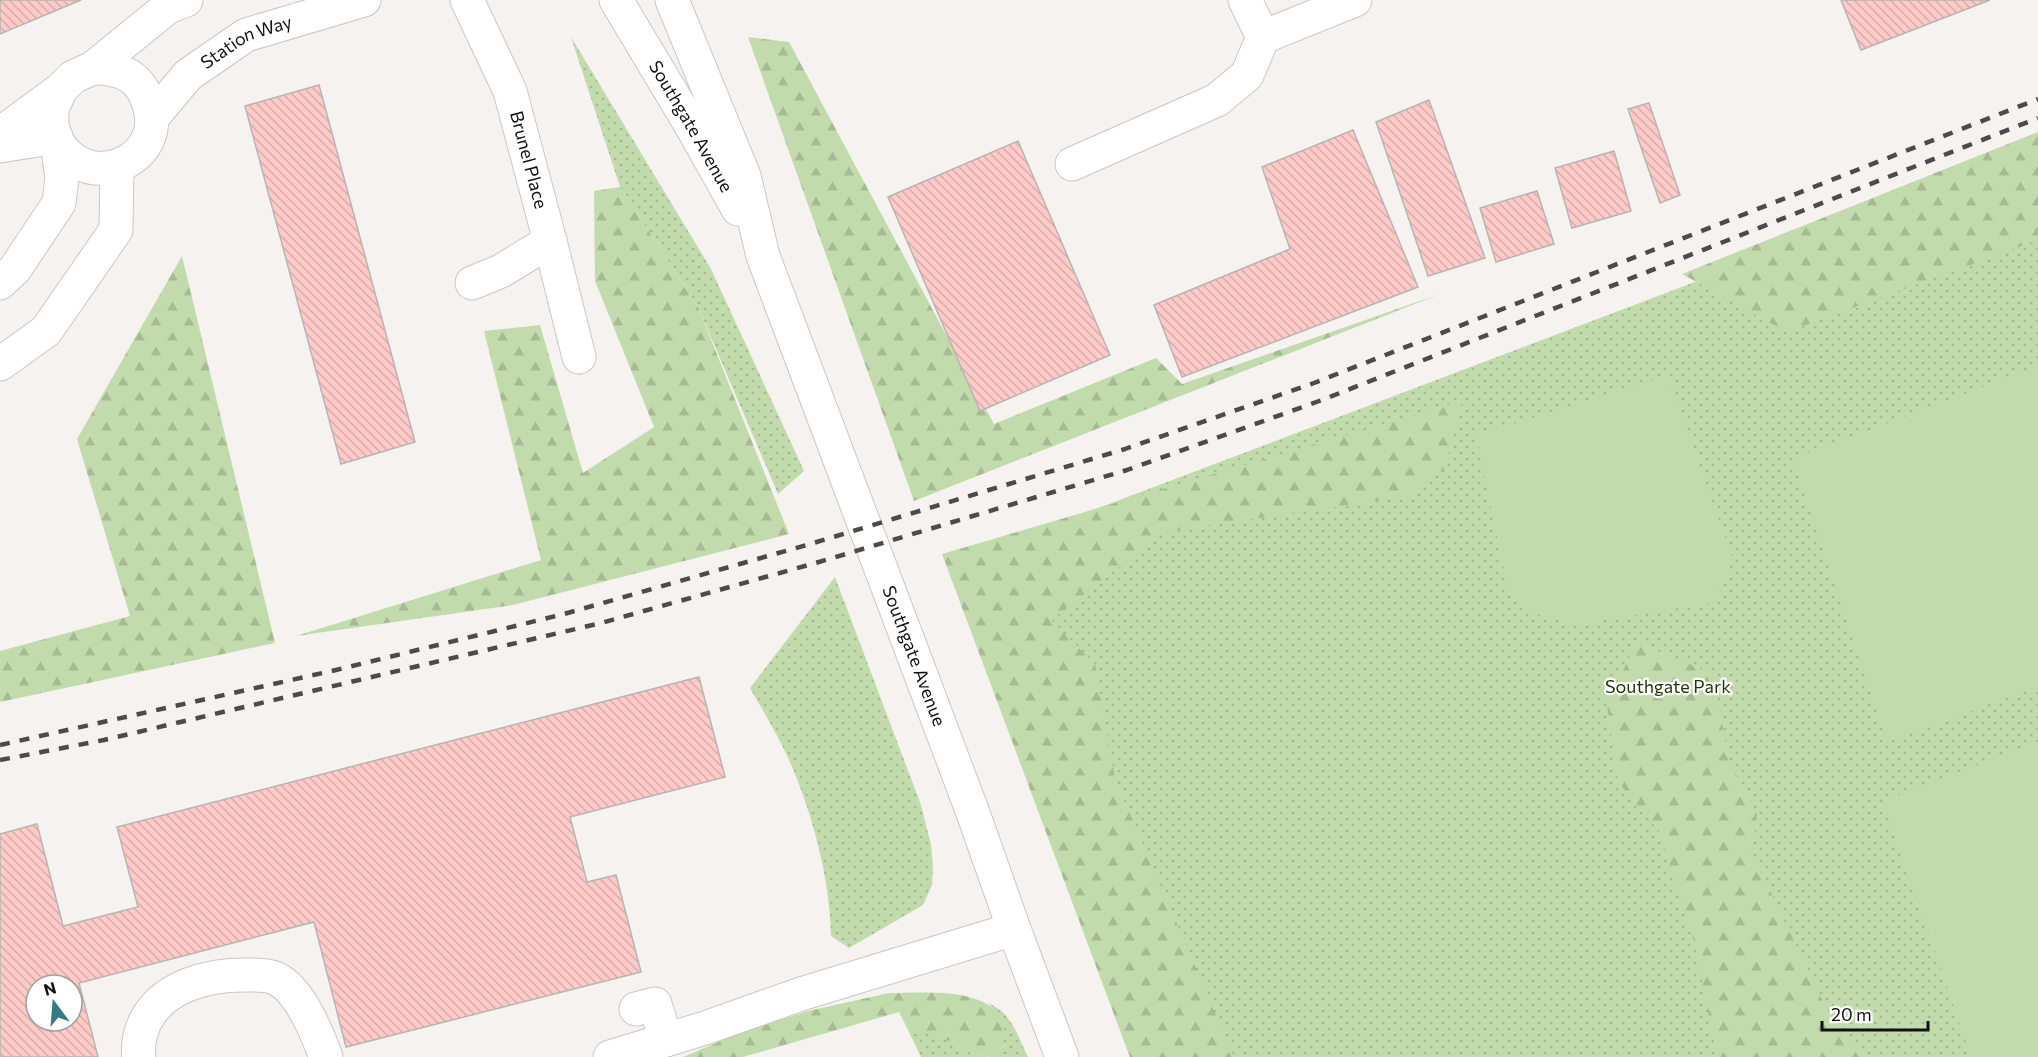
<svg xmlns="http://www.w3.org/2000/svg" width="2038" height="1057" font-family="Commissioner,sans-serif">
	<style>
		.green { fill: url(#green-dots) }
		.forest { fill: url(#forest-firs) }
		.pitch { fill: #c2dbac }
		.building { fill: url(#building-back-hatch); stroke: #b8b4b3; stroke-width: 1.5; fill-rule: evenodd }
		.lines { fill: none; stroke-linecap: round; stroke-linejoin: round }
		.minor-casing { stroke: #cac7c5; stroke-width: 35 }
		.major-casing { stroke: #cac7c5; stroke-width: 35 }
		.minor { stroke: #fff; stroke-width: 33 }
		.major { stroke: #fff; stroke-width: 33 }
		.rail { stroke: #4c4b49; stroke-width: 4.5; stroke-dasharray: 10 10; stroke-linecap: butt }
		.labels { text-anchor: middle; stroke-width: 4.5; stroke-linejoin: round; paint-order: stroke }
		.street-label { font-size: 18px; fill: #131211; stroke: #fff }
		.park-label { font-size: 18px; fill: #1f3404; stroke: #fff }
	</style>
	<defs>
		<pattern id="green-dots" width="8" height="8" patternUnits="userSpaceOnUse" patternTransform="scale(1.5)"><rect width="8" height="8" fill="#c2dbac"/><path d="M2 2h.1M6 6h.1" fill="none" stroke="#a6bb93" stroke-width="1.8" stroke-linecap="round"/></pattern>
		<pattern id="forest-firs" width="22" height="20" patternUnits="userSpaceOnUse" patternTransform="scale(1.5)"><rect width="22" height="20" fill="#c2dbac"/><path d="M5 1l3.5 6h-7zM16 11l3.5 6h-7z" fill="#a6bb93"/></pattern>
		<pattern id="building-back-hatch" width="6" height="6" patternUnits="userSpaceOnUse" patternTransform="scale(1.5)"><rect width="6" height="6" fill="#fdcac7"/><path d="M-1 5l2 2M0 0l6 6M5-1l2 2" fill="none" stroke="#d8acaa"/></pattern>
	</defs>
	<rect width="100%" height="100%" fill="#f5f2f0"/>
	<g class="green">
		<polygon points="571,37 711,269 804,471 778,494 698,307 620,187"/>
		<polygon points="2038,152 2038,1057 1130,1057 948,565"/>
		<path d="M835,577L921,805L931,845L933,867L932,885L923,905L849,948L831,936C830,882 815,824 795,774C783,744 766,716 750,688Z"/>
		<path d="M988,1003C1012,1013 1017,1035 1028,1057H921L908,1030L922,1031L956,1043L971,1053L989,1057L1004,1046L1002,1019Z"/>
	</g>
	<g class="forest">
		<polygon points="748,37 789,42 994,424 1156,358 1182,384 1440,294 914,501"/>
		<polygon points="2038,132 2038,240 1787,332 1682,274"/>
		<polygon points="620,187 698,307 789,534 513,605 296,636 541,560 484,331 540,325 583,473 654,427 595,281 594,191"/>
		<polygon points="182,256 275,643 0,702 0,651 130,616 77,439"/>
		<polygon points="1462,401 1445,468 1409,496 1164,532 1051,620 1095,664 1115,779 1234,1057 1130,1057 942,554"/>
		<polygon points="1636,642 1713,674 1729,761 1757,814 1752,853 1838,1033 1867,1057 1717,1057 1694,941 1659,831 1618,782 1607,706"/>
		<path d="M889,993C921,993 984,986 1002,1019C1005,1025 1004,1038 1004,1046L989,1057L971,1053L956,1043L922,1032L908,1030L899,1012L743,1057H683L742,1032L808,1011Z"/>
	</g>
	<g class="pitch">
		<polygon points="2038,366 2038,686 1888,742 1793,459"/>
		<polygon points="1668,376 1733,560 1715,602 1575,625 1536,614 1508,589 1476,435"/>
		<polygon points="2038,742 2038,1057 1971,1057 1883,801"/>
	</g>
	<g class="building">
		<polygon points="0,0 81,0 0,34"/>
		<polygon points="1841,0 1990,0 1861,50"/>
		<polygon points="319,85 415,442 341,464 245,106"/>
		<polygon points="1429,100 1485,258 1428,276 1376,122"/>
		<polygon points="1649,103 1680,195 1660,203 1628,109"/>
		<polygon points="1353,130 1418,287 1182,377 1154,305 1290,249 1262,167"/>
		<polygon points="1018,141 1110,355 980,411 888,197"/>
		<polygon points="1614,151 1631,211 1572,228 1555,168"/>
		<polygon points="1537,191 1554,244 1496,262 1480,208"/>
		<path d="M699,677L725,777L570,817L587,882L616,875L641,972L346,1047L314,922L79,983L98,1057H0V834L37,824L63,926L138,907L117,827ZM36,985H72V1021H36Z"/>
	</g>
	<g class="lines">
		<defs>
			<g id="minor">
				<path id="s1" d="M467,0L510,91L550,241L501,271L472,283"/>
				<polyline points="1245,0 1263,37 1355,0"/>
				<polyline points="0,134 61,89"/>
				<polyline points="0,146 56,137"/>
				<polyline points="1072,164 1217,100 1247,75 1263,37"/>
				<polyline points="550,241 579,357"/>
				<polyline points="636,1009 655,1004 666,1040"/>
				<path d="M139,1057C137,1044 140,1034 145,1022C162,987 206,975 243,975C252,975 266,974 275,978C300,989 317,1033 326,1057"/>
				<polyline points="610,1057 705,1028 801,994 1014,929"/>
			</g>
			<g id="major">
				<path id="s2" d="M616,0L692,127L738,209"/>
				<path id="s3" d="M672,0L744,176L763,256L973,813L1014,929L1062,1057"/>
				<path id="s4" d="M152,118L188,75L246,35L364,0"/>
				<path d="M57,142C64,151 70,159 81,164C106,176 140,162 149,136C153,127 152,117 150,108C142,77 124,68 93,68"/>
				<polyline points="0,283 15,269 59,203 62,178 57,142 52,126 52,109 61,89 73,77 93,68 168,7 186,0"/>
				<polyline points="0,364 46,331 116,230 117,166"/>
			</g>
		</defs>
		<use href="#minor" class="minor-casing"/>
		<use href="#major" class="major-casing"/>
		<use href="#minor" class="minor"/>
		<use href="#major" class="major"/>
		<g class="rail">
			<polyline points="0,745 336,670 564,614 810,544 1125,449 1314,383 2038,99"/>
			<polyline points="0,760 104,740 601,623 819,562 1127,470 1322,400 2038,118"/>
		</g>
	</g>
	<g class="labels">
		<g class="street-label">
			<text dy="6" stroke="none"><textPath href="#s4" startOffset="124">Station Way</textPath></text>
			<text dy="6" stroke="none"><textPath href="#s2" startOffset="147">Southgate Avenue</textPath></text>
			<text dy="6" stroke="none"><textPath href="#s1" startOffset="172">Brunel Place</textPath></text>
			<text dy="6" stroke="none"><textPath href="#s3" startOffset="700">Southgate Avenue</textPath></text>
		</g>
		<g class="park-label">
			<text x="1668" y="693">Southgate Park</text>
		</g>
	</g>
	<g transform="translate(54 1003) rotate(344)"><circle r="28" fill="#ffffff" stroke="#a1a0a0" stroke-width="1.5"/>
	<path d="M0-4.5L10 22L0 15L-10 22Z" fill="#327b80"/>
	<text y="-9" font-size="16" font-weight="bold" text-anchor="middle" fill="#131211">N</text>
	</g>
	<path d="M1822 1021v9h106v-9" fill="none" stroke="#131211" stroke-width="3"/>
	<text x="1831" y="1021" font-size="18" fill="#131211" stroke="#ffffff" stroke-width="4.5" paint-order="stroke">20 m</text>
</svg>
